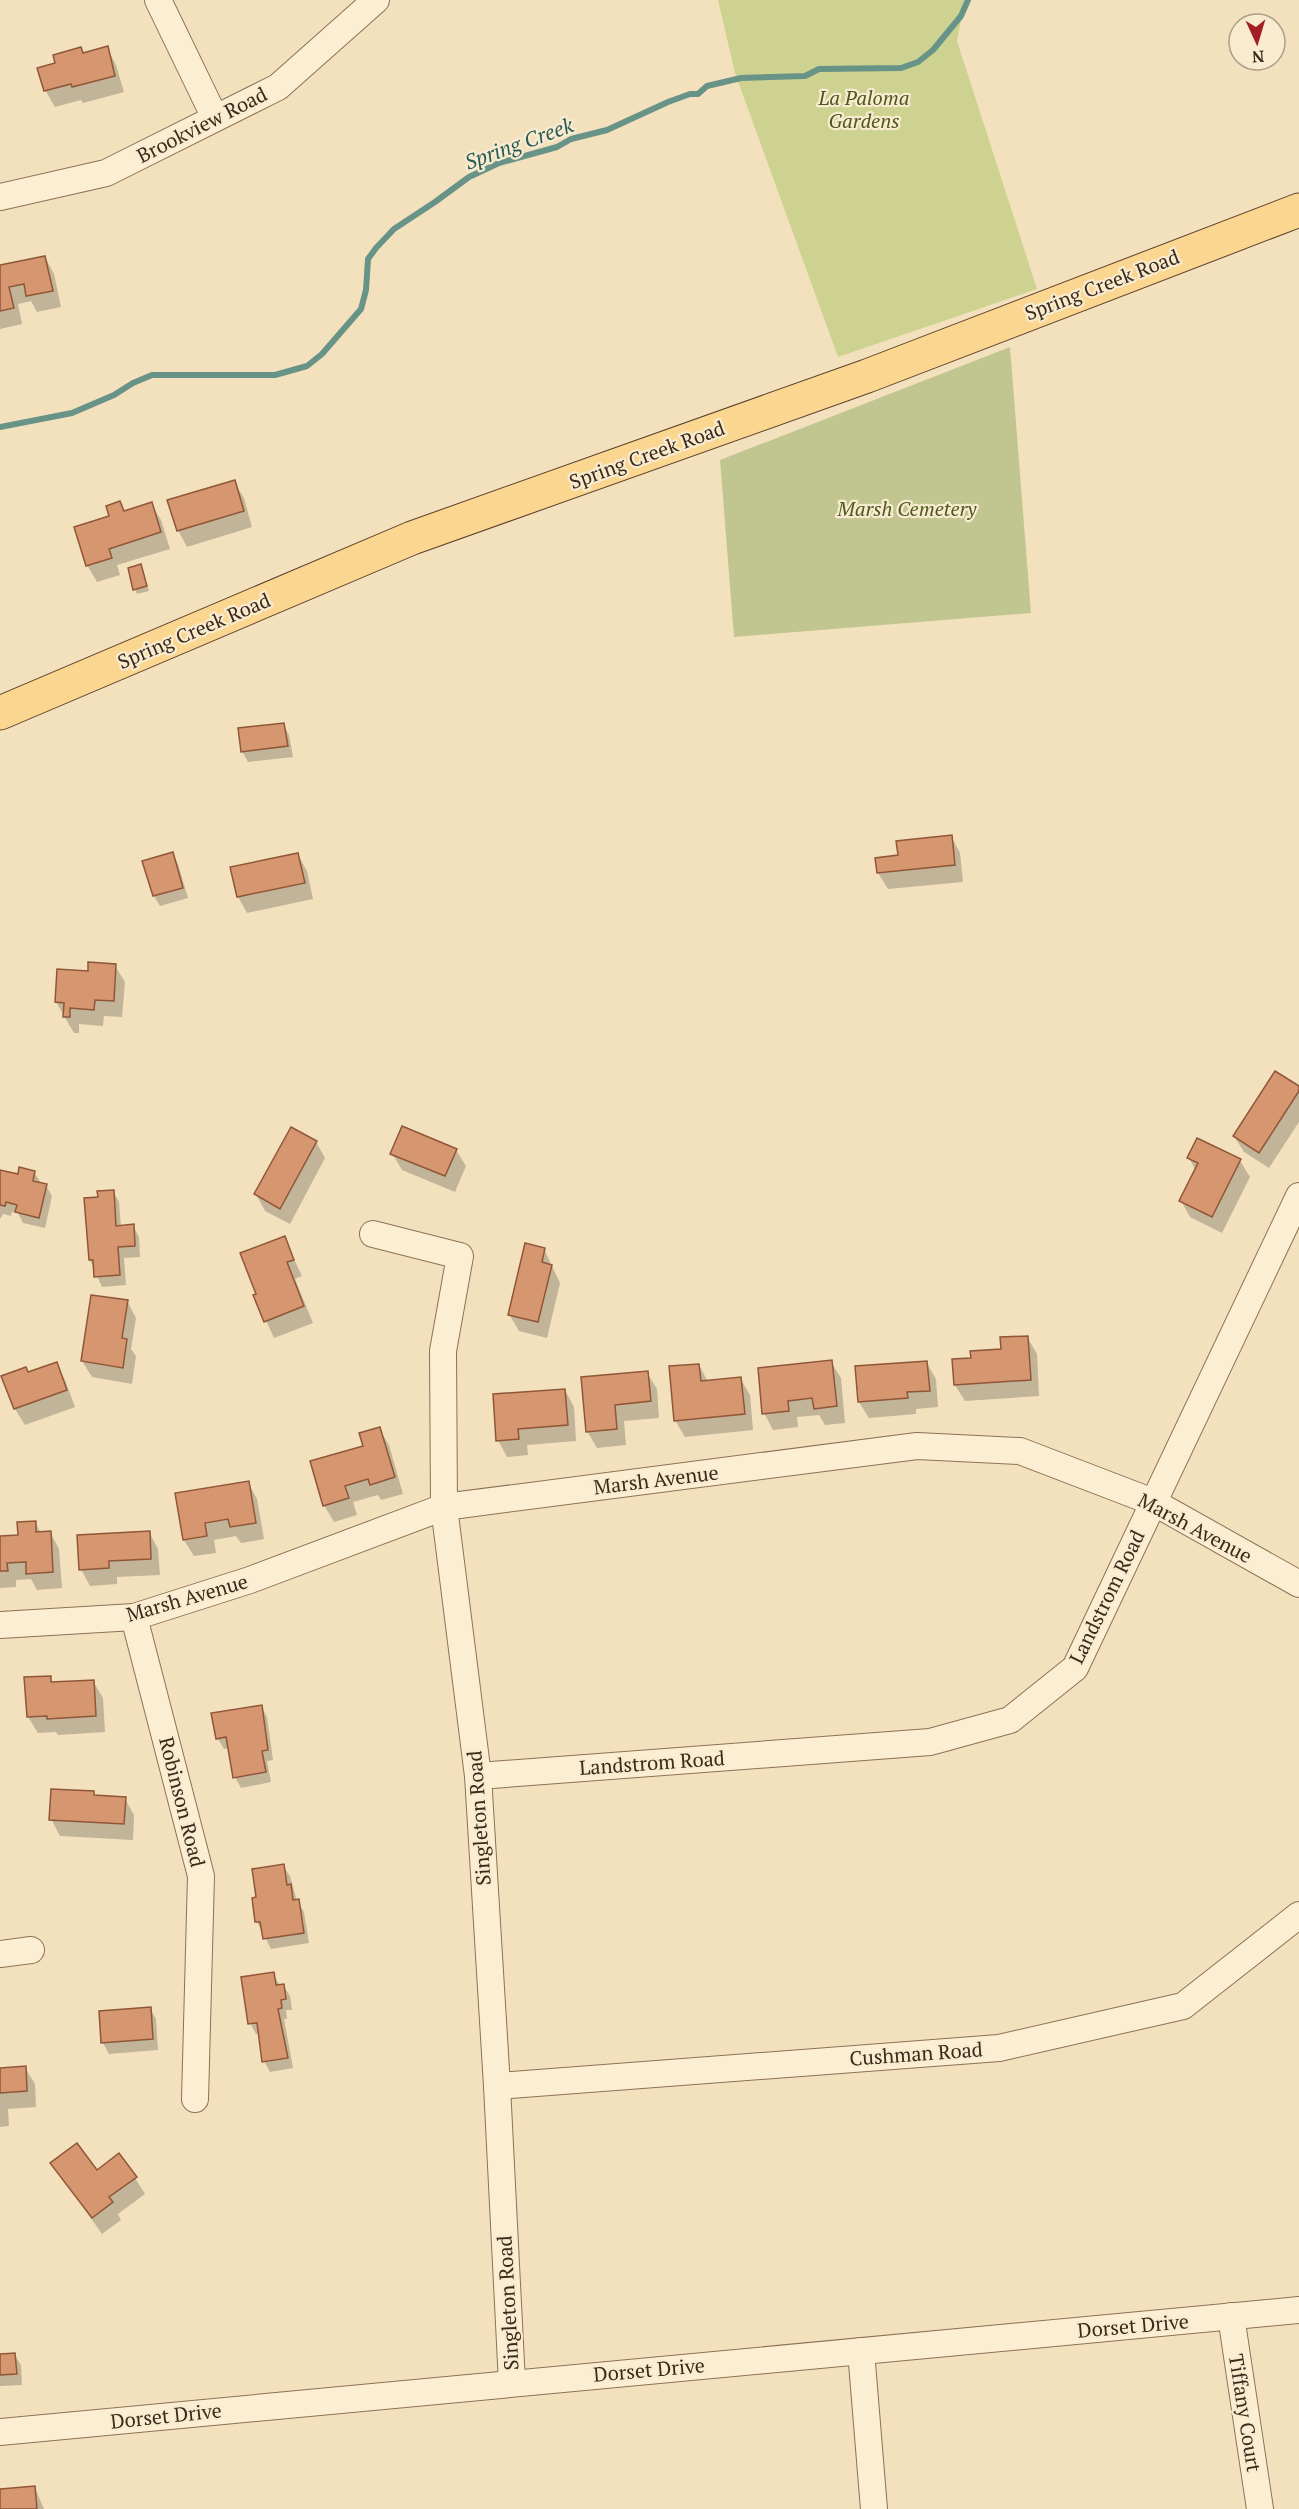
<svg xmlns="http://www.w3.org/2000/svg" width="1299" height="2509" font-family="'PT Serif',serif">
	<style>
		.green { fill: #cdd291 }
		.cemetery { fill: #c1c691 }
		.shadow { fill: #0003 }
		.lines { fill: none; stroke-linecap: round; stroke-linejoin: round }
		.stream { stroke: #689387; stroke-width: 6 }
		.building { fill: #d59670; stroke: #8f5738; stroke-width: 1.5 }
		.minor-casing { stroke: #8d7155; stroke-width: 28 }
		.major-casing { stroke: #5a3f2a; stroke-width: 35 }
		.minor { stroke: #fceed3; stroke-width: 26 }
		.major { stroke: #fbd691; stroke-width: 33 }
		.labels { text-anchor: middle; stroke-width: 4.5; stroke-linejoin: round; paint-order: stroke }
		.park-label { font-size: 20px; font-style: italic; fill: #4d5a1f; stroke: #f9ebcf }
		.street-label { font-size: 20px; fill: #3b291b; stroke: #f9ebcf }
		.water-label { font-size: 21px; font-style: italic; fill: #285d57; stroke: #f9ebcf }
	</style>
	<rect width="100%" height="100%" fill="#f3e1be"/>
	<polygon class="green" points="718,0 965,0 957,41 1037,289 838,357 735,73"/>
	<polygon class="cemetery" points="1010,347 1031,613 734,637 720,460"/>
	<g class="shadow">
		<polygon points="107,48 116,65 124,92 83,103 81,100 55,107 45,90 84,54"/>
		<polygon points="45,257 54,274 61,307 37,312 31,301 18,304 22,324 0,329 0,267"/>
		<polygon points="234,482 244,498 252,527 187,547 178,530"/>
		<polygon points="120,503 125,512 151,504 161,520 170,549 117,565 120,575 97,582 87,565"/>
		<polygon points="141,566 149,591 137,594 135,589"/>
		<polygon points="283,724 289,735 293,757 248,762 242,751"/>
		<polygon points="951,836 960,853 963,882 888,889 878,873 877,859 900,857"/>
		<polygon points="172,854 178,864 188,898 160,906 154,896"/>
		<polygon points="298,855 307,871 313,899 247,913 238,897 232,869"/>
		<polygon points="115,966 125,982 122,1017 104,1016 103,1026 79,1024 79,1033 74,1033 56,1002 89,973"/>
		<polygon points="1299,1088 1299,1122 1269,1168 1244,1152 1234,1136"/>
		<polygon points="1198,1140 1240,1161 1250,1177 1222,1233 1190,1217 1181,1201 1196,1171 1189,1158"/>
		<polygon points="316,1142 325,1158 290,1224 265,1211 256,1194"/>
		<polygon points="456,1150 466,1166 455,1192 402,1170 392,1153"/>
		<polygon points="0,1171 19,1176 34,1172 41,1183 46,1186 52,1196 45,1228 23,1223 18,1213 12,1212 11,1216 3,1214 0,1219"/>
		<polygon points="113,1191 119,1202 121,1227 133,1226 139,1237 140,1257 124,1258 126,1285 102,1287 90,1260 99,1198"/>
		<polygon points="284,1238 302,1276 295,1279 313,1323 274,1338 255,1296 258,1295"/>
		<polygon points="544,1249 560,1283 547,1338 519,1331 509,1314"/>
		<polygon points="127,1301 136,1318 131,1349 136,1356 132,1384 92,1377 82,1361"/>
		<polygon points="1027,1337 1037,1354 1039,1396 965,1401 955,1385 972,1359 1003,1350"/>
		<polygon points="831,1362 841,1378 845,1423 825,1425 819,1415 797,1417 798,1427 773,1430 764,1413"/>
		<polygon points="926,1362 936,1379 938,1407 916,1409 916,1414 869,1418 859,1402"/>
		<polygon points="56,1363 65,1380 75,1407 25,1425 15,1409 3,1377 28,1374"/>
		<polygon points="699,1365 708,1382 740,1378 750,1395 753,1430 685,1437 675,1420"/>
		<polygon points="647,1373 657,1389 659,1418 624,1421 626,1445 597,1448 587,1431"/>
		<polygon points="565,1390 574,1407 576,1441 527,1445 528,1455 507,1457 498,1440"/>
		<polygon points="379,1429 389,1445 403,1494 381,1500 378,1495 353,1502 357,1515 334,1522 324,1505"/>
		<polygon points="248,1482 257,1499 264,1539 241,1543 236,1536 214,1540 216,1553 194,1556 184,1540 177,1495"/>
		<polygon points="35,1522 41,1533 50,1532 59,1549 62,1588 37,1590 31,1579 16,1580 16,1587 0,1588 0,1537 19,1536"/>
		<polygon points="149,1532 158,1549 160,1575 117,1577 117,1584 90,1586 81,1569"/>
		<polygon points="50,1677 53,1683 93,1681 103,1698 105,1732 58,1735 56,1732 38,1733 28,1717"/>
		<polygon points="261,1706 267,1717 273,1760 267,1761 271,1782 241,1788 235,1777 229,1748 224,1749 218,1739"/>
		<polygon points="93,1793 96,1797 125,1799 134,1815 133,1840 60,1836 51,1819"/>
		<polygon points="283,1866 290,1876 297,1901 304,1912 309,1943 271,1949 257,1922 258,1899"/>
		<polygon points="273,1973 280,1986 283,1985 290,1996 292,2010 286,2010 287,2019 284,2019 293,2068 270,2072 264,2061 260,2033 256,2034 250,2023"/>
		<polygon points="150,2008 156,2019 158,2050 109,2054 103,2043 100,2012"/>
		<polygon points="25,2068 35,2084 36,2107 8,2109 9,2126 0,2127 0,2070"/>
		<polygon points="52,2163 135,2178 145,2194 118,2214 121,2220 102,2234"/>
		<polygon points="14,2354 21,2365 22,2385 0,2386 0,2355"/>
		<polygon points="35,2488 44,2509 0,2509 0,2491"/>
	</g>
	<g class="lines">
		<polyline class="stream" points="0,427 72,413 114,395 133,383 152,375 275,375 307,366 322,354 361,309 366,290 368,259 376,248 394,229 435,202 469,177 499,163 557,147 571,139 607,130 668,102 690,94 698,94 707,86 741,78 805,76 819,69 901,68 918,62 933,50 961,16 968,0"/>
	</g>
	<g class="building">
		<polygon points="108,46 115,76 72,87 71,84 44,91 37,68 55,63 53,55 81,47 83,53"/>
		<polygon points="45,256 53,291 26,296 24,284 9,287 14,308 0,311 0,265"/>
		<polygon points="235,480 244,511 177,531 167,500"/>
		<polygon points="120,501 124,511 152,502 161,532 109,549 112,558 86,566 74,527 109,516 106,506"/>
		<polygon points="141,564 147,586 133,590 128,568"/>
		<polygon points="284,723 288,746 241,752 238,728"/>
		<polygon points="952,835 955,865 877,873 875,858 898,855 896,841"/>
		<polygon points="173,852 183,888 153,896 142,861"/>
		<polygon points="298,853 305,883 237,897 230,867"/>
		<polygon points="88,962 116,964 114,1001 95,1000 94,1010 70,1008 70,1017 63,1017 64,1003 55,1002 57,969 88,971"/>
		<polygon points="1275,1071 1299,1086 1299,1091 1259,1153 1233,1136"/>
		<polygon points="402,1126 457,1149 445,1176 390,1154"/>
		<polygon points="291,1127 317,1141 280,1209 254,1194"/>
		<polygon points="1197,1138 1241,1159 1212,1217 1179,1201 1198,1163 1187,1158"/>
		<polygon points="19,1167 35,1171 33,1181 47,1184 39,1218 15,1212 17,1205 6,1202 5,1206 0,1205 0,1170 18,1174"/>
		<polygon points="114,1190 116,1226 134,1224 135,1246 118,1247 120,1275 94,1277 93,1260 89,1260 84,1198 98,1197 97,1191"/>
		<polygon points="285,1236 294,1260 287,1262 304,1306 264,1322 253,1295 256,1294 240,1253"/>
		<polygon points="525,1243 545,1248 542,1262 552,1265 538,1322 508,1315"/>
		<polygon points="91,1295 128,1300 122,1338 127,1339 123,1368 81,1361"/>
		<polygon points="1028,1336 1031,1380 954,1385 952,1359 971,1358 970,1351 1001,1349 1000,1337"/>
		<polygon points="832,1360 837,1406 814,1409 812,1398 788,1401 789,1411 762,1414 758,1368"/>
		<polygon points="927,1361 930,1391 907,1392 908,1398 858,1402 855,1366"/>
		<polygon points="57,1362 67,1390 14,1409 1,1376 26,1367 28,1372"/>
		<polygon points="699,1364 701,1381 741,1377 745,1414 674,1421 669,1366"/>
		<polygon points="648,1371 651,1401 615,1405 617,1429 586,1432 581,1377"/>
		<polygon points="565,1389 568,1425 518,1429 519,1439 496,1441 493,1394"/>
		<polygon points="380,1427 395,1477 370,1485 368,1479 345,1486 349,1498 323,1506 310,1461 363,1446 359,1433"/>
		<polygon points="249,1481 256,1523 230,1527 228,1519 205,1523 207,1536 183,1540 175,1493"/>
		<polygon points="36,1521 36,1532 51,1531 53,1572 26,1574 26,1562 7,1563 8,1571 0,1571 0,1536 18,1535 17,1522"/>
		<polygon points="150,1531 151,1559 109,1561 109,1568 79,1570 77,1535"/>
		<polygon points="51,1676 51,1682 94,1680 96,1716 47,1719 47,1716 27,1717 24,1677"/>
		<polygon points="262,1705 268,1750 262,1751 266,1772 233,1778 226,1737 216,1739 211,1713"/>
		<polygon points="51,1789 94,1791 94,1795 126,1797 124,1824 49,1820"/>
		<polygon points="284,1864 287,1885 291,1884 293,1900 299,1899 304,1933 263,1939 260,1922 255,1922 252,1898 256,1897 252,1869"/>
		<polygon points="274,1972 276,1985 284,1984 286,1999 281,2000 282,2008 278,2009 288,2058 262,2062 257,2023 248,2024 241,1977"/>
		<polygon points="151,2007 153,2039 101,2043 99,2011"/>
		<polygon points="26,2066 27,2091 0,2093 0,2068"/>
		<polygon points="77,2143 97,2170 119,2153 137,2177 109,2197 113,2202 92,2218 50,2163"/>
		<polygon points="15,2353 17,2374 0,2375 0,2354"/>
		<polygon points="35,2486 37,2509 0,2509 0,2489"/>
	</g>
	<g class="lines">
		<defs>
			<g id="minor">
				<polyline points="158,0 215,118"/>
				<polyline points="0,197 106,173 278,87 376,0"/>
				<polyline points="373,1234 460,1256 443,1351 444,1507 478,1776 497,2086 512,2383"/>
				<polyline points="134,1617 201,1876 195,2099"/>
				<polyline points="0,1625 134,1617 250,1580 444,1507 917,1446 1020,1451 1153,1502 1299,1584"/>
				<polyline points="478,1776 930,1742 1010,1720 1075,1668 1299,1196"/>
				<polyline points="0,1954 31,1950"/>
				<polyline points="497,2086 999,2048 1183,2006 1299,1915"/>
				<polyline points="1231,2316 1260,2509"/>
				<polyline points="861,2351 874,2509"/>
				<polyline points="0,2432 1299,2310"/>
			</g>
			<polyline id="major" points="0,713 412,538 867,376 1299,210"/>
		</defs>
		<use href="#minor" class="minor-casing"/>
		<use href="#major" class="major-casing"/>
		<use href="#minor" class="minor"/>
		<use href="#major" class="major"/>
	</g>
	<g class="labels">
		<g class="park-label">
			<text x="864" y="105">La Paloma<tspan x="864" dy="23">Gardens</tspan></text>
			<text x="907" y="516">Marsh Cemetery</text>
		</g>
		<g class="street-label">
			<text transform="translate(202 125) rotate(-27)" y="7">Brookview Road</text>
			<text transform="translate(1102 285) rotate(-21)" y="7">Spring Creek Road</text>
			<text transform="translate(647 455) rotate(-20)" y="7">Spring Creek Road</text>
			<text transform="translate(194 631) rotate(-23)" y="7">Spring Creek Road</text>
			<text transform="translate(656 1480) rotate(-7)" y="7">Marsh Avenue</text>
			<text transform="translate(1195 1528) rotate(28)" y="7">Marsh Avenue</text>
			<text transform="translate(1107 1597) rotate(-64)" y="7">Landstrom Road</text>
			<text transform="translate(187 1598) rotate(-16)" y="7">Marsh Avenue</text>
			<text transform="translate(652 1763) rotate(-4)" y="7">Landstrom Road</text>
			<text transform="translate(182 1802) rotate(76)" y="7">Robinson Road</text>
			<text transform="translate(479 1818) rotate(-94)" y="7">Singleton Road</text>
			<text transform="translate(916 2054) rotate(-4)" y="7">Cushman Road</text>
			<text transform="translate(508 2303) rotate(-93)" y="7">Singleton Road</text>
			<text transform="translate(1133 2326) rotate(-5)" y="7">Dorset Drive</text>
			<text transform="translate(649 2370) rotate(-5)" y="7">Dorset Drive</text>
			<text transform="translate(1245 2413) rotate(81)" y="7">Tiffany Court</text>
			<text transform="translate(166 2416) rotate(-6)" y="7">Dorset Drive</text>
		</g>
		<g class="water-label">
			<text transform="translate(519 144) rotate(-20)" y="7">Spring Creek</text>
		</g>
	</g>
	<g transform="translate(1257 42) rotate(176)"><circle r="28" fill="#f9ebcf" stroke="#ad9d87" stroke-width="1.5"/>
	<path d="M0-4.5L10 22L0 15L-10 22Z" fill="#a31e24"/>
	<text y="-9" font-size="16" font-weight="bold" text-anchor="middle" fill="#3b291b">N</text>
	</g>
</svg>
